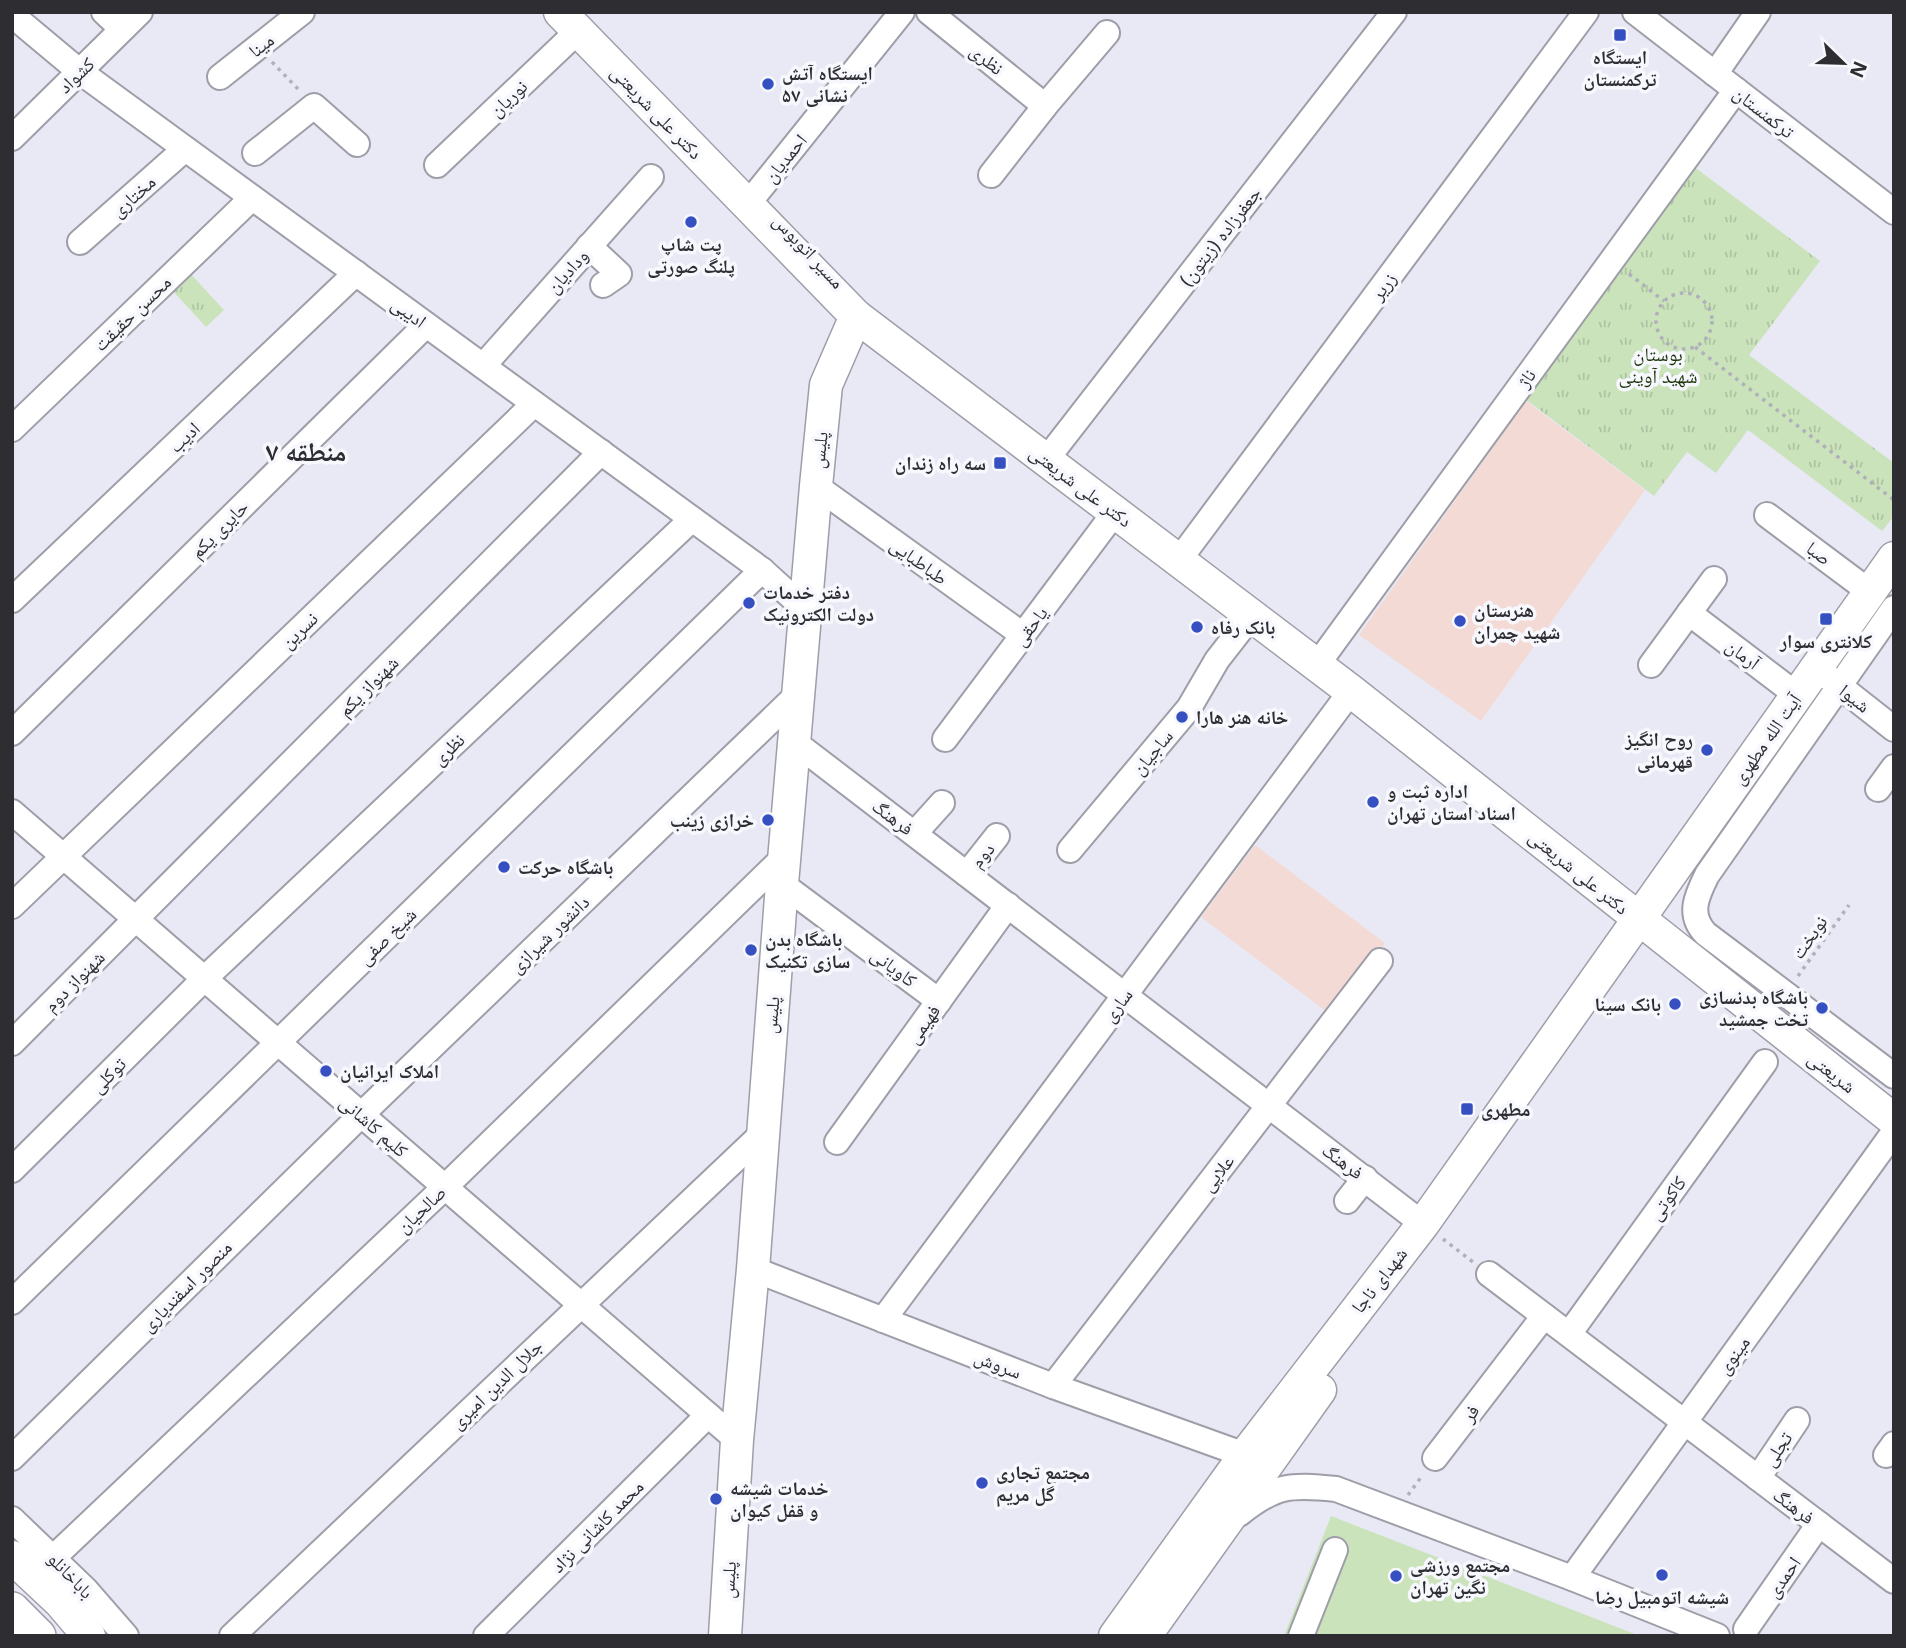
<svg xmlns="http://www.w3.org/2000/svg" width="1906" height="1648" font-family="'Noto Sans','Noto Naskh Arabic',sans-serif">
	<style>
		.education { fill: #f4dad4 }
		.park { fill: url(#park-tufts) }
		.garden { fill: #cae3bb }
		.lines { fill: none; stroke-linecap: round; stroke-linejoin: round }
		.minor-casing { stroke: #9e9ea9; stroke-width: 28 }
		.major-casing { stroke: #9e9ea9; stroke-width: 35 }
		.highway-casing { stroke: #9e9ea9; stroke-width: 38 }
		.path { stroke: #b0b0ba; stroke-width: 3.5; stroke-dasharray: 3.5 5; stroke-linecap: butt }
		.minor { stroke: #fff; stroke-width: 24 }
		.major { stroke: #fff; stroke-width: 32 }
		.highway { stroke: #fff; stroke-width: 35 }
		.poi-dot { fill: #3650c2; stroke: #f7f7fe; stroke-width: 2.5 }
		.labels { text-anchor: middle; stroke-width: 7; stroke-linejoin: round; paint-order: stroke }
		.street-label { font-size: 19px; fill: #2e2e32; stroke: #f7f7fe }
		.poi-label { font-size: 19px; font-weight: bold; fill: #2e2e32; stroke: #f7f7fe; text-anchor: start }
		.park-label { font-size: 19px; fill: #1c3408; stroke: #f7f7fe }
		.district-label { font-size: 26px; font-weight: bold; fill: #2e2e32; stroke: #f7f7fe }
	</style>
	<defs>
		<pattern id="park-tufts" width="24" height="20" patternUnits="userSpaceOnUse" patternTransform="scale(1.75)"><rect width="24" height="20" fill="#cae3bb"/><path d="M3 7l-1-3M5 7V3M7 7l1-3M15 17l-1-3M17 17v-4M19 17l1-3" fill="none" stroke="#aec3a1"/></pattern>
	</defs>
	<rect width="100%" height="100%" fill="#e9e9f5"/>
	<g class="education">
		<polygon points="1526,401 1645,490 1481,721 1359,635"/>
		<polygon points="1255,845 1385,943 1331,1015 1201,917"/>
	</g>
	<g class="park">
		<polygon points="1693,166 1820,261 1749,355 1894,463 1894,516 1882,531 1748,430 1716,473 1687,452 1654,496 1521,396"/>
		<polygon points="188,271 224,310 206,327 170,288"/>
	</g>
	<polygon class="garden" points="1331,1516 1640,1636 1284,1636"/>
	<g class="lines">
		<defs>
			<g id="minor">
				<polyline points="104,12 122,29"/>
				<polyline points="929,12 1045,106"/>
				<polyline points="1635,12 1894,212"/>
				<polyline points="12,15 79,71 762,570 805,609"/>
				<polyline points="1715,74 1758,12"/>
				<polyline points="220,77 302,12"/>
				<polyline points="12,138 140,12"/>
				<polyline points="255,153 314,106 357,144"/>
				<polyline points="437,165 578,31"/>
				<polyline points="991,175 1045,106 1107,33"/>
				<polyline points="747,205 902,12"/>
				<polyline points="80,242 185,149"/>
				<polyline points="589,246 619,274 603,285"/>
				<polyline points="483,366 651,177"/>
				<polyline points="12,429 252,198"/>
				<polyline points="1046,460 1394,12"/>
				<polyline points="816,486 1023,635"/>
				<polyline points="1767,515 1870,592"/>
				<polyline points="1179,560 1586,12"/>
				<polyline points="12,600 356,273"/>
				<path d="M1894,608L1707,875C1697,895 1687,915 1706,934L1894,1076"/>
				<polyline points="1689,613 1797,695"/>
				<polyline points="1317,665 1736,90"/>
				<polyline points="1651,665 1714,579"/>
				<polyline points="1828,677 1894,729"/>
				<polyline points="12,733 426,325"/>
				<polyline points="945,739 1115,512"/>
				<polyline points="793,741 1423,1224"/>
				<polyline points="1878,789 1894,767"/>
				<polyline points="12,812 737,1440"/>
				<polyline points="915,833 942,803"/>
				<polyline points="1070,850 1189,708 1217,660 1252,615"/>
				<polyline points="967,874 997,836"/>
				<polyline points="782,884 939,1001"/>
				<polyline points="12,906 534,404"/>
				<polyline points="12,1043 601,452"/>
				<polyline points="837,1142 1008,905"/>
				<polyline points="12,1170 204,979 692,519"/>
				<polyline points="1347,1201 1365,1178"/>
				<polyline points="753,1269 1053,1386 1245,1455"/>
				<polyline points="1489,1274 1894,1581"/>
				<polyline points="12,1302 762,570"/>
				<polyline points="883,1320 1351,691"/>
				<polyline points="1569,1334 1765,1062"/>
				<polyline points="1053,1386 1380,961"/>
				<polyline points="1886,1455 1894,1444"/>
				<polyline points="12,1458 361,1115 797,695"/>
				<polyline points="1435,1458 1544,1316"/>
				<polyline points="1758,1478 1797,1420"/>
				<path d="M1239,1514C1275,1485 1290,1484 1336,1489L1572,1578L1717,1636"/>
				<polyline points="12,1519 85,1589 126,1636"/>
				<polyline points="54,1557 445,1187 784,857"/>
				<polyline points="1572,1578 1894,1132"/>
				<polyline points="1746,1629 1819,1524"/>
				<polyline points="232,1636 762,1134"/>
				<polyline points="486,1636 708,1415"/>
				<polyline points="1301,1636 1335,1550"/>
			</g>
			<g id="major">
				<polyline points="560,12 856,316 1351,691 1894,1120"/>
				<polyline points="12,1557 60,1602 89,1636"/>
				<polyline points="725,1636 737,1440 753,1269 782,884 816,486 826,385 856,316"/>
				<polyline points="1115,1636 1245,1455 1423,1224 1894,558"/>
				<polyline points="1145,1636 1320,1390"/>
			</g>
			<polyline id="highway" points="12,1610 38,1636"/>
		</defs>
		<use href="#minor" class="minor-casing"/>
		<use href="#major" class="major-casing"/>
		<use href="#highway" class="highway-casing"/>
		<g class="path">
			<polyline points="272,62 298,89"/>
			<polyline points="1629,274 1664,301"/>
			<circle cx="1684" cy="321" r="28"/>
			<polyline points="1695,347 1894,500"/>
			<polyline points="1798,976 1849,905"/>
			<polyline points="1443,1239 1473,1262"/>
			<polyline points="1408,1495 1422,1476"/>
		</g>
		<use href="#minor" class="minor"/>
		<use href="#major" class="major"/>
		<use href="#highway" class="highway"/>
	</g>
	<g class="poi-dot">
		<rect x="1613" y="28" width="14" height="14" rx="3.5"/>
		<circle cx="768" cy="84" r="7"/>
		<circle cx="691" cy="222" r="7"/>
		<rect x="993" y="456" width="14" height="14" rx="3.5"/>
		<circle cx="749" cy="603" r="7"/>
		<rect x="1819" y="612" width="14" height="14" rx="3.5"/>
		<circle cx="1460" cy="621" r="7"/>
		<circle cx="1197" cy="627" r="7"/>
		<circle cx="1182" cy="717" r="7"/>
		<circle cx="1707" cy="750" r="7"/>
		<circle cx="1373" cy="802" r="7"/>
		<circle cx="768" cy="820" r="7"/>
		<circle cx="504" cy="867" r="7"/>
		<circle cx="751" cy="950" r="7"/>
		<circle cx="1675" cy="1004" r="7"/>
		<circle cx="1822" cy="1008" r="7"/>
		<circle cx="326" cy="1071" r="7"/>
		<rect x="1460" y="1102" width="14" height="14" rx="3.5"/>
		<circle cx="982" cy="1483" r="7"/>
		<circle cx="716" cy="1499" r="7"/>
		<circle cx="1662" cy="1575" r="7"/>
		<circle cx="1396" cy="1576" r="7"/>
	</g>
	<g class="labels">
		<g class="street-label">
			<text transform="translate(261 45) rotate(-38)" y="7">مینا</text>
			<text transform="translate(987 59) rotate(39)" y="7">نظری</text>
			<text transform="translate(76 75) rotate(-44)" y="7">کشواد</text>
			<text transform="translate(508 98) rotate(-43)" y="7">نوریان</text>
			<text transform="translate(657 112) rotate(46)" y="7">دکتر علی شریعتی</text>
			<text transform="translate(1764 112) rotate(38)" y="7">ترکمنستان</text>
			<text transform="translate(785 158) rotate(-51)" y="7">احمدیان</text>
			<text transform="translate(133 196) rotate(-42)" y="7">مختاری</text>
			<text transform="translate(1220 236) rotate(-52)" y="7">جعفرزاده (زیتون)</text>
			<text transform="translate(809 251) rotate(47)" y="7">مسیر اتوبوس</text>
			<text transform="translate(567 271) rotate(-48)" y="7">ودادیان</text>
			<text transform="translate(1383 286) rotate(-53)" y="7">زریر</text>
			<text transform="translate(409 312) rotate(36)" y="7">ادیبی</text>
			<text transform="translate(132 313) rotate(-44)" y="7">محسن حقیقت</text>
			<text transform="translate(1526 378) rotate(-54)" y="7">ناژ</text>
			<text transform="translate(184 437) rotate(-44)" y="7">ادیب</text>
			<text transform="translate(819 450) rotate(-84)" y="7">پلیس</text>
			<text transform="translate(1081 486) rotate(37)" y="7">دکتر علی شریعتی</text>
			<text transform="translate(219 529) rotate(-45)" y="7">حایری یکم</text>
			<text transform="translate(1819 553) rotate(37)" y="7">صبا</text>
			<text transform="translate(919 561) rotate(36)" y="7">طباطبایی</text>
			<text transform="translate(1030 626) rotate(-53)" y="7">یاحقی</text>
			<text transform="translate(299 630) rotate(-44)" y="7">نسرین</text>
			<text transform="translate(1743 654) rotate(37)" y="7">آرمان</text>
			<text transform="translate(368 686) rotate(-45)" y="7">شهنواز یکم</text>
			<text transform="translate(1855 698) rotate(38)" y="7">شیوا</text>
			<text transform="translate(1766 739) rotate(-55)" y="7">آیت الله مطهری</text>
			<text transform="translate(448 749) rotate(-43)" y="7">نظری</text>
			<text transform="translate(1152 752) rotate(-50)" y="7">ساجیان</text>
			<text transform="translate(893 817) rotate(37)" y="7">فرهنگ</text>
			<text transform="translate(982 855) rotate(-51)" y="7">دوم</text>
			<text transform="translate(1579 872) rotate(39)" y="7">دکتر علی شریعتی</text>
			<text transform="translate(549 934) rotate(-44)" y="7">دانشور شیرازی</text>
			<text transform="translate(387 936) rotate(-44)" y="7">شیخ صفی</text>
			<text transform="translate(1809 937) rotate(-55)" y="7">نوبخت</text>
			<text transform="translate(894 967) rotate(37)" y="7">کاویانی</text>
			<text transform="translate(74 981) rotate(-45)" y="7">شهنواز دوم</text>
			<text transform="translate(1117 1005) rotate(-53)" y="7">ساری</text>
			<text transform="translate(771 1015) rotate(-85)" y="7">پلیس</text>
			<text transform="translate(923 1024) rotate(-54)" y="7">فهیمی</text>
			<text transform="translate(1832 1072) rotate(38)" y="7">شریعتی</text>
			<text transform="translate(108 1075) rotate(-45)" y="7">توکلی</text>
			<text transform="translate(374 1126) rotate(41)" y="7">کلیم کاشانی</text>
			<text transform="translate(1343 1161) rotate(37)" y="7">فرهنگ</text>
			<text transform="translate(1217 1173) rotate(-52)" y="7">علایی</text>
			<text transform="translate(1667 1198) rotate(-54)" y="7">کاکوتی</text>
			<text transform="translate(421 1209) rotate(-43)" y="7">صالحیان</text>
			<text transform="translate(1379 1280) rotate(-52)" y="7">شهدای ناجا</text>
			<text transform="translate(186 1286) rotate(-45)" y="7">منصور اسفندیاری</text>
			<text transform="translate(1733 1355) rotate(-54)" y="7">مینوی</text>
			<text transform="translate(998 1364) rotate(21)" y="7">سروش</text>
			<text transform="translate(496 1384) rotate(-44)" y="7">جلال الدین امیری</text>
			<text transform="translate(1470 1413) rotate(-53)" y="7">فر</text>
			<text transform="translate(1777 1449) rotate(-56)" y="7">تجلی</text>
			<text transform="translate(1794 1506) rotate(37)" y="7">فرهنگ</text>
			<text transform="translate(597 1526) rotate(-45)" y="7">محمد کاشانی نژاد</text>
			<text transform="translate(71 1575) rotate(46)" y="7">باباخانلو</text>
			<text transform="translate(1783 1577) rotate(-55)" y="7">احمدی</text>
			<text transform="translate(728 1580) rotate(-87)" y="7">پلیس</text>
		</g>
		<g class="poi-label">
			<text x="1620" y="64" text-anchor="middle">ایستگاه<tspan x="1620" dy="22">ترکمنستان</tspan></text>
			<text x="782" y="80">ایستگاه آتش<tspan x="782" dy="22">نشانی ۵۷</tspan></text>
			<text x="691" y="251" text-anchor="middle">پت شاپ<tspan x="691" dy="22">پلنگ صورتی</tspan></text>
			<text x="986" y="470" text-anchor="end">سه راه زندان</text>
			<text x="763" y="599">دفتر خدمات<tspan x="763" dy="22">دولت الکترونیک</tspan></text>
			<text x="1474" y="617">هنرستان<tspan x="1474" dy="22">شهید چمران</tspan></text>
			<text x="1211" y="634">بانک رفاه</text>
			<text x="1826" y="648" text-anchor="middle">کلانتری سوار</text>
			<text x="1196" y="724">خانه هنر هارا</text>
			<text x="1693" y="746" text-anchor="end">روح انگیز<tspan x="1693" dy="22">قهرمانی</tspan></text>
			<text x="1387" y="798">اداره ثبت و<tspan x="1387" dy="22">اسناد استان تهران</tspan></text>
			<text x="754" y="827" text-anchor="end">خرازی زینب</text>
			<text x="518" y="874">باشگاه حرکت</text>
			<text x="765" y="946">باشگاه بدن<tspan x="765" dy="22">سازی تکنیک</tspan></text>
			<text x="1808" y="1004" text-anchor="end">باشگاه بدنسازى<tspan x="1808" dy="22">تخت جمشيد</tspan></text>
			<text x="1661" y="1011" text-anchor="end">بانک سینا</text>
			<text x="340" y="1078">املاک ایرانیان</text>
			<text x="1481" y="1116">مطهری</text>
			<text x="996" y="1479">مجتمع تجاری<tspan x="996" dy="22">گل مریم</tspan></text>
			<text x="730" y="1495">خدمات شیشه<tspan x="730" dy="22">و قفل کیوان</tspan></text>
			<text x="1410" y="1572">مجتمع ورزشی<tspan x="1410" dy="22">نگین تهران</tspan></text>
			<text x="1662" y="1604" text-anchor="middle">شیشه اتومبیل رضا</text>
		</g>
		<g class="park-label">
			<text x="1658" y="361">بوستان<tspan x="1658" dy="22">شهید آوینی</tspan></text>
		</g>
		<g class="district-label">
			<text x="306" y="461">منطقه ۷</text>
		</g>
	</g>
	<rect width="1906" height="1648" fill="none" stroke="#2e2e32" stroke-width="28"/>
	<g transform="translate(1843 63) rotate(113)" stroke="#f7f7fe" stroke-width="5" paint-order="stroke">
	<path d="M0-5L12 26L0 18L-12 26Z" fill="#2e2e32"/>
	<text y="-10" font-size="19" font-weight="bold" text-anchor="middle" fill="#2e2e32">N</text>
	</g>
</svg>
